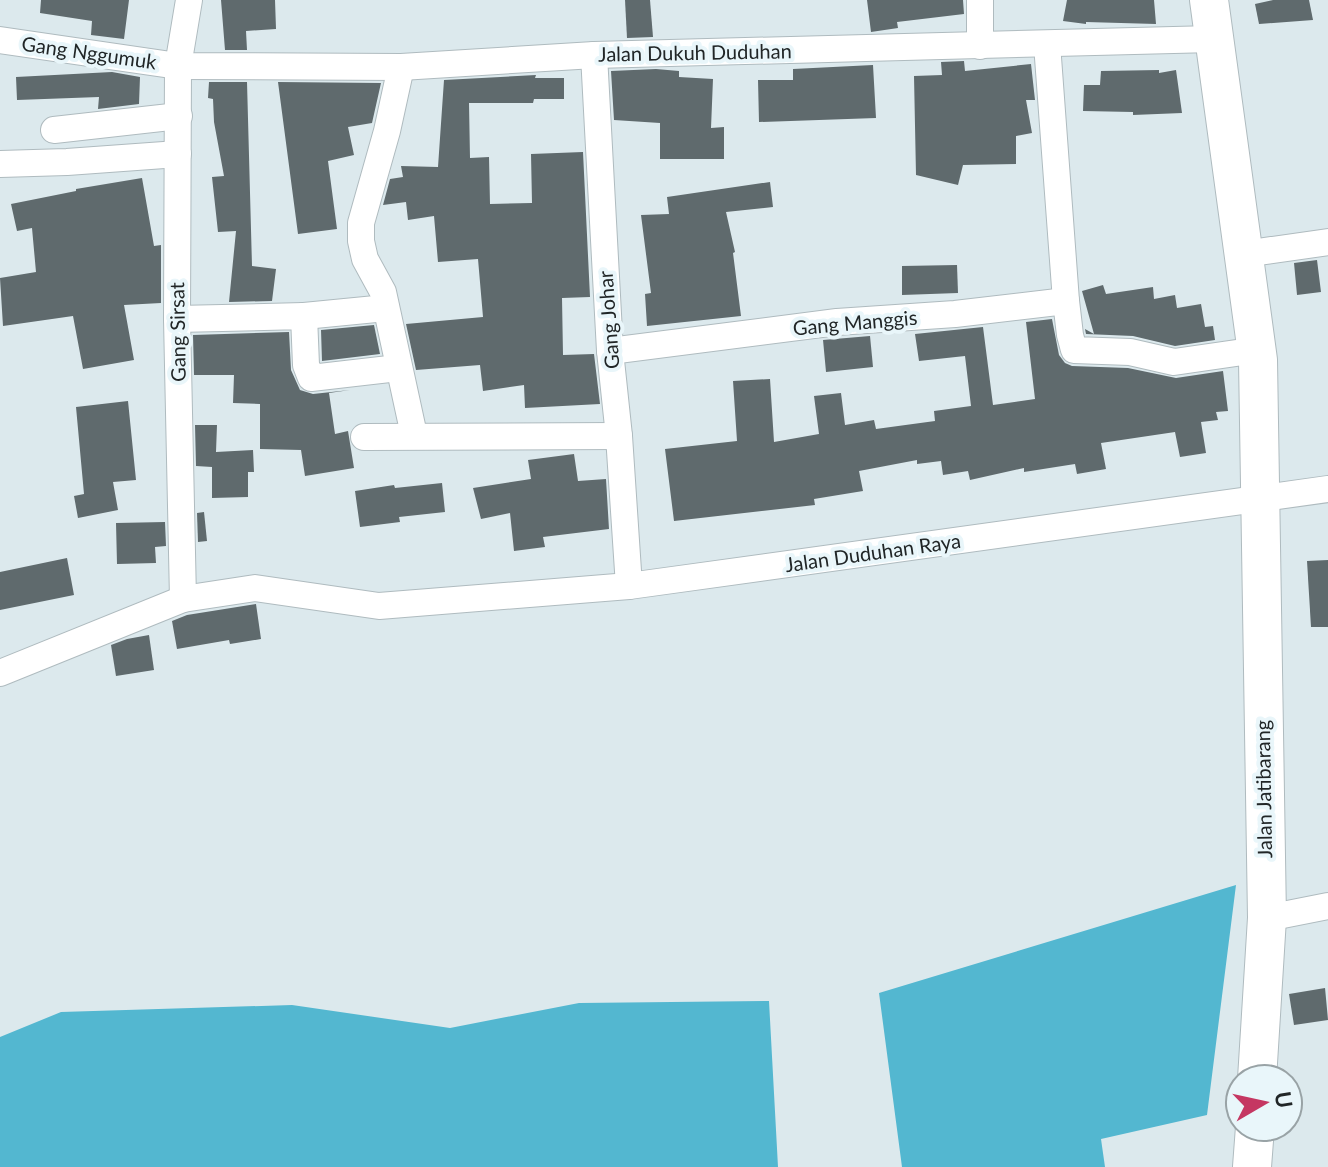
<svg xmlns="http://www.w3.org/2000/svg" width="1328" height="1167" font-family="Lato,sans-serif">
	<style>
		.forest { fill: #53b7d0 }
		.building { fill: #5f6a6d }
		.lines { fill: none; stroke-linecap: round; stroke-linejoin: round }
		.street-casing { stroke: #afbbbf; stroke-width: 28 }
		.secondary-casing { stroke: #afbbbf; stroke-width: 40 }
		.street { stroke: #fff; stroke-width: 26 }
		.secondary { stroke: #fff; stroke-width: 38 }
		.labels { text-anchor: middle; stroke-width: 8; stroke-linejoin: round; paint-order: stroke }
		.street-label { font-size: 20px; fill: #212627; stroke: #e9f6fa }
	</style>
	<rect width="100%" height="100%" fill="#dce9ed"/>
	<g class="forest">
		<polygon points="1236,885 1207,1115 1101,1139 1105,1167 902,1167 879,993"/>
		<polygon points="769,1001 778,1167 0,1167 0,1037 61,1012 292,1005 450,1028 579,1003"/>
	</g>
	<g class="building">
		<polygon points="41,0 129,0 124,39 91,35 92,21 40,13"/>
		<polygon points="221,0 275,0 276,29 246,31 247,50 225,50"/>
		<polygon points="625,0 650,0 653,37 627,38"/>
		<polygon points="867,0 963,0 964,14 897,22 898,28 871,32"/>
		<polygon points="1067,0 1154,0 1156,24 1086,22 1086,24 1063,21"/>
		<polygon points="1273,0 1309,0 1313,20 1259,24 1255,4"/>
		<polygon points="964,61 965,71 1031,64 1035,100 1026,100 1032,133 1016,136 1016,164 963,165 958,185 916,175 914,76 942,75 941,62"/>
		<polygon points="873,65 876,118 759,122 758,80 793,80 793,69"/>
		<polygon points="656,69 679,71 679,77 713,79 711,128 724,127 724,159 660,159 660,123 614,120 611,71"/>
		<polygon points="1159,70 1159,73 1176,70 1182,113 1133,115 1133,112 1083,111 1084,85 1100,85 1101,71"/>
		<polygon points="112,72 140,77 139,104 98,109 99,97 17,100 16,77"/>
		<polygon points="536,75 535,78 564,78 564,99 534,99 533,103 469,103 470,158 489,157 490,204 532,203 531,154 583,152 590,297 562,298 563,355 594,354 600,404 525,408 524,385 483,391 480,365 416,370 406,324 483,317 478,259 438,262 434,216 408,220 406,202 383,205 390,179 403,177 401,166 438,167 444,80"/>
		<polygon points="209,82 247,82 252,266 276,269 272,301 229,302 236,231 218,232 212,177 224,176 214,122 213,99 208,98"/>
		<polygon points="278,82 381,83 372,123 348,127 354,155 328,161 337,229 298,234"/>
		<polygon points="142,178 154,246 161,245 161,303 124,305 134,360 83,369 73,316 3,326 0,278 36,272 32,228 17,231 11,204 76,191 76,189"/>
		<polygon points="770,182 773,207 726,212 735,252 733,253 741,316 647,326 645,294 651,293 641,215 669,214 667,197"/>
		<polygon points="1317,260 1321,292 1297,295 1294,263"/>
		<polygon points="957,265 958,293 902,295 902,266"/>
		<polygon points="1103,285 1106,294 1153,287 1154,299 1175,295 1177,308 1201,304 1205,327 1213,326 1215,340 1175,346 1133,336 1086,334 1085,329 1094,334 1082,291"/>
		<polygon points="1052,319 1059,355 1065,363 1072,366 1128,368 1176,378 1223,371 1228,411 1216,412 1218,420 1201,422 1206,453 1180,457 1175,432 1101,443 1106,469 1077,474 1075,464 1024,472 1024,468 970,480 968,471 943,475 941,461 917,464 917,460 859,471 863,491 814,499 815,505 674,521 665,449 737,441 733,381 770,379 774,442 819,434 814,396 841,393 845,425 874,420 876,429 935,421 934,411 971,406 965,356 919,361 915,334 983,327 993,405 1035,399 1026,322"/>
		<polygon points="374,325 380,354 322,361 321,330"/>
		<polygon points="289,332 291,370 300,390 313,394 350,390 329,393 335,434 348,431 354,468 305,476 301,450 260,449 260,404 233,403 234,375 194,375 193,335"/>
		<polygon points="870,336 873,367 826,372 823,340"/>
		<polygon points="128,401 136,480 113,482 118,510 78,518 74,496 84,494 76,407"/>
		<polygon points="195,425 217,425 216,452 253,450 254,472 248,472 248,497 212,498 212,467 196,466"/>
		<polygon points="574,454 578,481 606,479 609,529 543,537 545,547 514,551 510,513 481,519 473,488 531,479 528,460"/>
		<polygon points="442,483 445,512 399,517 400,522 360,527 355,491 394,485 395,488"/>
		<polygon points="204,512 207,541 198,542 197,513"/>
		<polygon points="165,522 166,546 155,547 156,563 117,564 116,523"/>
		<polygon points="67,558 74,595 0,610 0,572"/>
		<polygon points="1328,560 1328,627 1311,627 1307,561"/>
		<polygon points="256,604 261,639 230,644 229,640 177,649 172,621 187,615"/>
		<polygon points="149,635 154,670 116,676 111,645 127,639"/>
		<polygon points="1325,988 1328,1020 1294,1025 1289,994"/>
	</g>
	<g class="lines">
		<defs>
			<g id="street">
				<polyline points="980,0 980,46"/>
				<polyline points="0,40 178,66 401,67 594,55 1213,39"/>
				<polyline points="1047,44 1066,301 1070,335 1074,350 1130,352 1174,362 1257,350"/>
				<polyline points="594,55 610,351 619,436 629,586"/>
				<polyline points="401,67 387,131 361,223 361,241 365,259 383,292 414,435"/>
				<polyline points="54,130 179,116"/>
				<polyline points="0,164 67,162 178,154"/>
				<polyline points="1244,254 1328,242"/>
				<polyline points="304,316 386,308"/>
				<polyline points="177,319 304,316 306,365 311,378 398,368"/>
				<polyline points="610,351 837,322 955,314 1066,301"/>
				<polyline points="364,437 619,436"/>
				<polyline points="183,599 177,319 178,66 189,0"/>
				<polyline points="0,673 183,599 255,588 379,606 629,586 1328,489"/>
				<polyline points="1267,918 1328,906"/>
			</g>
			<g id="secondary">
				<polyline points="1209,0 1258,360 1267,918 1257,1079"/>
				<polyline points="1252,1167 1255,1127"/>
			</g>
		</defs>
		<use href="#street" class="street-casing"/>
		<use href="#secondary" class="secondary-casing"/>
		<use href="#street" class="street"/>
		<use href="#secondary" class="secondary"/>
	</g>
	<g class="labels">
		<g class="street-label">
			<text transform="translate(89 53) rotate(8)" y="7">Gang Nggumuk</text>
			<text transform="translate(695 53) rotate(-1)" y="7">Jalan Dukuh Duduhan</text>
			<text transform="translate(609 320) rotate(-94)" y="7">Gang Johar</text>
			<text transform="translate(855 323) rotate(-5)" y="7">Gang Manggis</text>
			<text transform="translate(178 332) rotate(-91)" y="7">Gang Sirsat</text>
			<text transform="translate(873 553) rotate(-8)" y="7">Jalan Duduhan Raya</text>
			<text transform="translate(1264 789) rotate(-91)" y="7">Jalan Jatibarang</text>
		</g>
	</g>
	<g transform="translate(1264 1103) rotate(81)"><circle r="38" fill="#e9f6fa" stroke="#99a3a6" stroke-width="2"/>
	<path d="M0-6L14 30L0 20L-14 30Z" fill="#c53762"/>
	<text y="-12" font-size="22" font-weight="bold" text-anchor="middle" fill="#212627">U</text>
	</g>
</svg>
